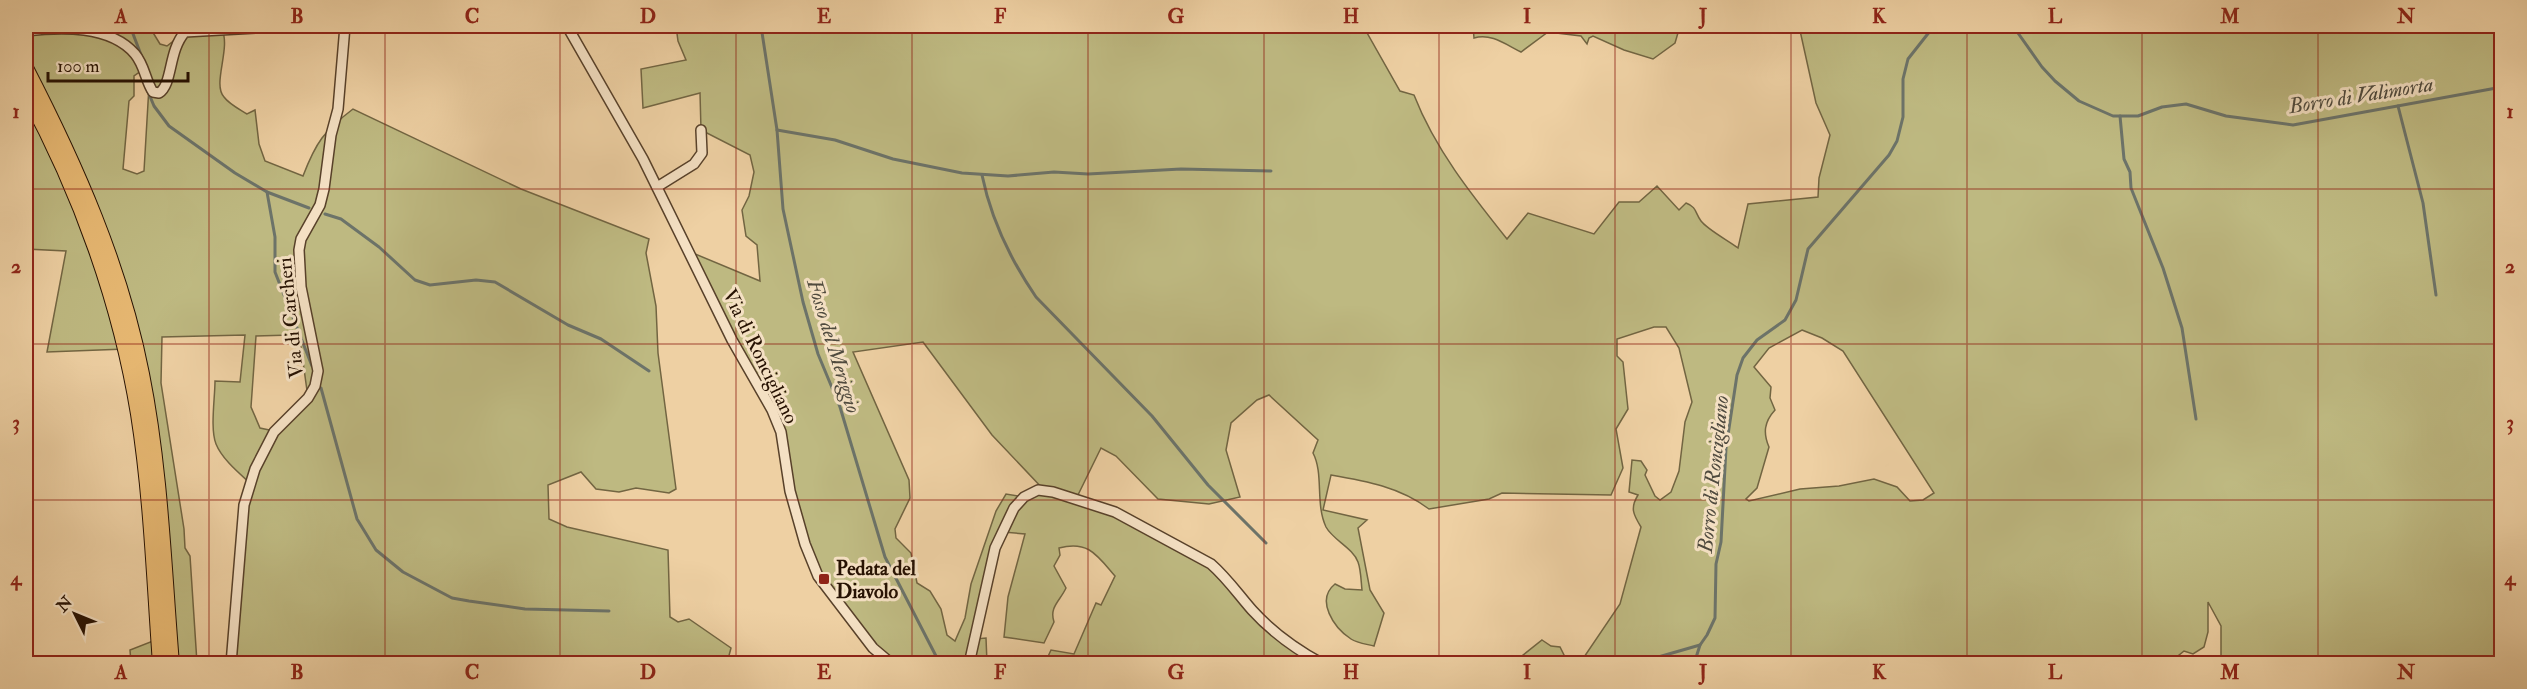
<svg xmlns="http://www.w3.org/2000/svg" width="2527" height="689" font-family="'IM FELL Double Pica',serif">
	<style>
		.green { fill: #beb981; stroke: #726542; stroke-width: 1.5; fill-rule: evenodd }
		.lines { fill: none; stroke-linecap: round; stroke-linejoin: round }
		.stream { stroke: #6c7369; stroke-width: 3 }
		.minor-casing { stroke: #58412a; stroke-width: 12 }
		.highway-casing { stroke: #261102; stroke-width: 16 }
		.minor { stroke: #f4e0c3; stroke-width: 9 }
		.highway { stroke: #e7b872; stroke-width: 14 }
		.grid { fill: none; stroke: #8f2418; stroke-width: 1.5; stroke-opacity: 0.55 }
		.poi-dot { fill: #8f2418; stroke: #f4e0c3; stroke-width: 2 }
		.labels { text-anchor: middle; stroke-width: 6; stroke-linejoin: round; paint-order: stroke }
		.street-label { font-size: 20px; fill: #261102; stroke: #f4e0c3 }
		.poi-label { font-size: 20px; font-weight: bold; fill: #261102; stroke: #f4e0c3; text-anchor: start }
		.water-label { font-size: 21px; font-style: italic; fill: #4f4a3e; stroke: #f4e0c3 }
		.neatline { fill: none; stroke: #8f2418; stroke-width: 2 }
		.grid-label { font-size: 20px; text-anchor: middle; font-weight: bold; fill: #8f2418 }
	</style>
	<rect width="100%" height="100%" fill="#eed0a3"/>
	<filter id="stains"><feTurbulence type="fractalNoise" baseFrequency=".00333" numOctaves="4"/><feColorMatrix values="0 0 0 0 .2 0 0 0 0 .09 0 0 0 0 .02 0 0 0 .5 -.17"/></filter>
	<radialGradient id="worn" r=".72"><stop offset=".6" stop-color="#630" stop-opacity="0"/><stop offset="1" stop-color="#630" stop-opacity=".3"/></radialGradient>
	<g class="green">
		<path d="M111,26H149L160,44L167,46L185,32L222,29C231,49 212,84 224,97C229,104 239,109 247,114L255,110L259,144L265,161L303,176C316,142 324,131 353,109L521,189L649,239L646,253L656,306L658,353L676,489L669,493L636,488L619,492L596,489L581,472L548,485L549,519L567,527L668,550L670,617L678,622L689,619L731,648L727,663H231L251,484C239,473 222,459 216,444C210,429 215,398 215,381L240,382L245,335L162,337L161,383L184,529L185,548L190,556L197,663H172L149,412L26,68V31L48,29L118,39ZM144,69L149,86L144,171L137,174L123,169L129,101L134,96V76ZM291,335L301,347L308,398L274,431L260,428L251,407L256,336Z"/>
		<path d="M676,26H1369L1366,31L1400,91L1414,95C1435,149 1471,194 1507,239L1528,213L1594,234L1619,202H1639L1657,186L1679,210L1686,203C1697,207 1695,213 1701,221C1708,230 1729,241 1738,248L1748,204L1818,197L1819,178L1830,135L1816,103L1799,26H2501V663H2221V626L2208,602V632L2204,647L2193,654L2184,651L2178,656L2177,663H1580L1620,604L1641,527C1633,514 1630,508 1638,495L1629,492L1632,460L1641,461L1647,470L1645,475L1655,496L1660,500L1671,492L1679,471L1685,422L1692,402L1679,348L1666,327H1654L1617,339V356L1623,362L1628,409L1616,429L1623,468L1611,495L1502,493L1489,499L1429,509C1400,487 1366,481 1331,475L1323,510L1367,520L1358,528L1370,590L1384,613L1374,646C1366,644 1357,643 1351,639C1334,628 1315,600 1335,584L1345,589L1362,590C1361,581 1361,570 1358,562C1353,548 1333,540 1326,527C1315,504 1324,474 1313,453L1318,440L1269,395L1257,400L1231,423L1226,450L1240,497L1209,504L1158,499L1116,456L1101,448L1076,499L1115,512L1211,564L1252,610L1323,663H1045L1051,650L1074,654L1096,603L1101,605L1115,576C1097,555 1088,540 1059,548L1060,555L1054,566L1066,588C1060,601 1049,607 1054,622L1044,643L1004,637L1008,597L1025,534L1003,532L975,639L986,638L987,663H892L885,659L810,560L781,432L688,251L760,281L757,245L746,236L742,210L749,196L754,172L750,155L701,130L700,93L643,108L641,69L686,60L678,41ZM1802,330L1822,338L1843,351L1934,493L1923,500L1910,501L1897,487L1874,479L1839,486L1800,489L1749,501L1746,499L1757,488L1769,447C1763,433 1764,422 1775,410L1770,398L1771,387L1754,367L1769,348ZM923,342L992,435L1044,490L1024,497L1006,494L996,511L971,584L965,618L955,641L947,635L941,609L930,591L917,583L911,553L896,538L895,529L910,498L909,480L853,352Z"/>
		<path d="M1473,26H1680L1675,43L1653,59L1624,50L1593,36L1589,38L1587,44L1581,36L1548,32L1521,52C1505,44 1491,33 1474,38Z"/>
		<polygon points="26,93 54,150 125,349 47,352 66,251 26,249"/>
		<polygon points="158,639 160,663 131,663 130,650"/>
		<polygon points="1542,640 1551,646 1560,647 1568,663 1513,663"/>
	</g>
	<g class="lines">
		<g class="stream">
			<polyline points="130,26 143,60"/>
			<polyline points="761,26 777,130 783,209 803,302 818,354 840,407 885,557 937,658"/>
			<polyline points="2013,26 2042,67 2055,81 2079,101 2113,116 2138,116 2162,107 2186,104 2226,116 2293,125 2502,87"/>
			<polyline points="144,82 154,106 169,126 235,173 267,192 309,208"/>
			<polyline points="2398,106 2423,203 2436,295"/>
			<polyline points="2120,116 2124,159 2130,172 2131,188 2163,268 2182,328 2196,419"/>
			<polyline points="777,130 835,140 893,159 962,173 1008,176 1054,172 1088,174 1181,169 1271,171"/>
			<path d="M982,175C991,219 1010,259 1036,297L1152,416L1208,485L1266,543"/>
			<polyline points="267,192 275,237 275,272 312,366"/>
			<polyline points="325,214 341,219 379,247 415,280 430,285 476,280 495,282 568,325 601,339 649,371"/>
			<polyline points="321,388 357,519 376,550 403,572 452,598 469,601 525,609 609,611"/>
			<polyline points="1634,664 1700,645"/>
			<polyline points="1694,664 1700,645 1707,635 1715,618 1716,564 1721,542 1726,448 1737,375 1743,358 1757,340 1785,320 1796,300 1808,249 1889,155 1897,141 1903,117 1903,79 1908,59 1934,26"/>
		</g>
		<defs>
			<g id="minor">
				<polyline points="567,26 643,159 732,340 772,410 781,432 790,491 805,544 818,576 873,648 892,664"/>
				<path d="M26,31C61,27 110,25 135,54C145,66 145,80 153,92L159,93C173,84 168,51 185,32L290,26"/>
				<polyline points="657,187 694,164 702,153 701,130"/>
				<polyline points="231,664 244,505 255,469 274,432 308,398 315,386 318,371 301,287 299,250 301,239 320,205 324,189 331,135 338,109 345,26"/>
				<path d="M969,664L995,548L1014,508L1024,497L1038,490L1053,492L1115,512L1211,564C1227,578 1238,594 1252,610C1271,631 1297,650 1323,664"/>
			</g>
			<g id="highway">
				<path d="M26,68C76,165 121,266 142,374C161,469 164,567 172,664"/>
				<path d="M26,93C80,192 120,303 138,414C151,496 154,581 160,664"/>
			</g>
		</defs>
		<use href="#minor" class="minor-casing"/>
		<use href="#highway" class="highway-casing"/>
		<use href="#minor" class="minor"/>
		<use href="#highway" class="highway"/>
	</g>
	<path class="grid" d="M209,26V664M385,26V664M560,26V664M736,26V664M912,26V664M1088,26V664M1264,26V664M1439,26V664M1615,26V664M1791,26V664M1967,26V664M2142,26V664M2318,26V664M26,189H2502M26,344H2502M26,500H2502"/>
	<rect class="poi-dot" x="818" y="573" width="12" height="12" rx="3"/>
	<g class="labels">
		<g class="street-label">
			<text transform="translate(290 318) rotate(-96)" y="7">Via di Carcheri</text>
			<text transform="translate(761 356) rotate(64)" y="7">Via di Roncigliano</text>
		</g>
		<g class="poi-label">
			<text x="836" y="575">Pedata del<tspan x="836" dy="23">Diavolo</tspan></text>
		</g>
		<g class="water-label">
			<text transform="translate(2361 95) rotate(-9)" y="7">Borro di Valimorta</text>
			<text transform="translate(834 346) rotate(73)" y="7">Fosso del Meriggio</text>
			<text transform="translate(1713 474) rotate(-84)" y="7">Borro di Roncigliano</text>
		</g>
	</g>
	<rect width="2527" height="689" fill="none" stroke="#eed0a3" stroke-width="66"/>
	<g transform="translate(75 614) rotate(313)" stroke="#f4e0c3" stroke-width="4.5" paint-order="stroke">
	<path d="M0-4.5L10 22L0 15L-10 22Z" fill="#261102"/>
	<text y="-9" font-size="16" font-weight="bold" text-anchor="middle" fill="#261102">N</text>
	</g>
	<path d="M48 72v9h140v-9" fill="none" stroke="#261102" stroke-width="3"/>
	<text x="57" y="72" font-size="18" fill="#261102" stroke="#f4e0c3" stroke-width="4.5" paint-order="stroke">100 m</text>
	<rect x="33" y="33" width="2461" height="623" class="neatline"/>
	<g class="grid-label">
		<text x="121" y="23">A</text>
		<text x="297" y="23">B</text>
		<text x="472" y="23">C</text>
		<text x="648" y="23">D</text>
		<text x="824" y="23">E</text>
		<text x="1000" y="23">F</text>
		<text x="1176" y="23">G</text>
		<text x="1351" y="23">H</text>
		<text x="1527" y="23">I</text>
		<text x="1703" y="23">J</text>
		<text x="1879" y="23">K</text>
		<text x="2055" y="23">L</text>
		<text x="2230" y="23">M</text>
		<text x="2406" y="23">N</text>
		<text x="16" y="118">1</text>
		<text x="2510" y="118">1</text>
		<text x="16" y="273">2</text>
		<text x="2510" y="273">2</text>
		<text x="16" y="429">3</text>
		<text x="2510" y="429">3</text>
		<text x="16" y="585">4</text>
		<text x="2510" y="585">4</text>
		<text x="121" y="679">A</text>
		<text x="297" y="679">B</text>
		<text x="472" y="679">C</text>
		<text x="648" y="679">D</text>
		<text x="824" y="679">E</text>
		<text x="1000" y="679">F</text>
		<text x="1176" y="679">G</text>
		<text x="1351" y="679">H</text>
		<text x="1527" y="679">I</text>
		<text x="1703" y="679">J</text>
		<text x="1879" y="679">K</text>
		<text x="2055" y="679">L</text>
		<text x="2230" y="679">M</text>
		<text x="2406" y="679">N</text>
	</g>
	<rect width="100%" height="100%" filter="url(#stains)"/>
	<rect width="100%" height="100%" fill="url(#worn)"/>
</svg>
